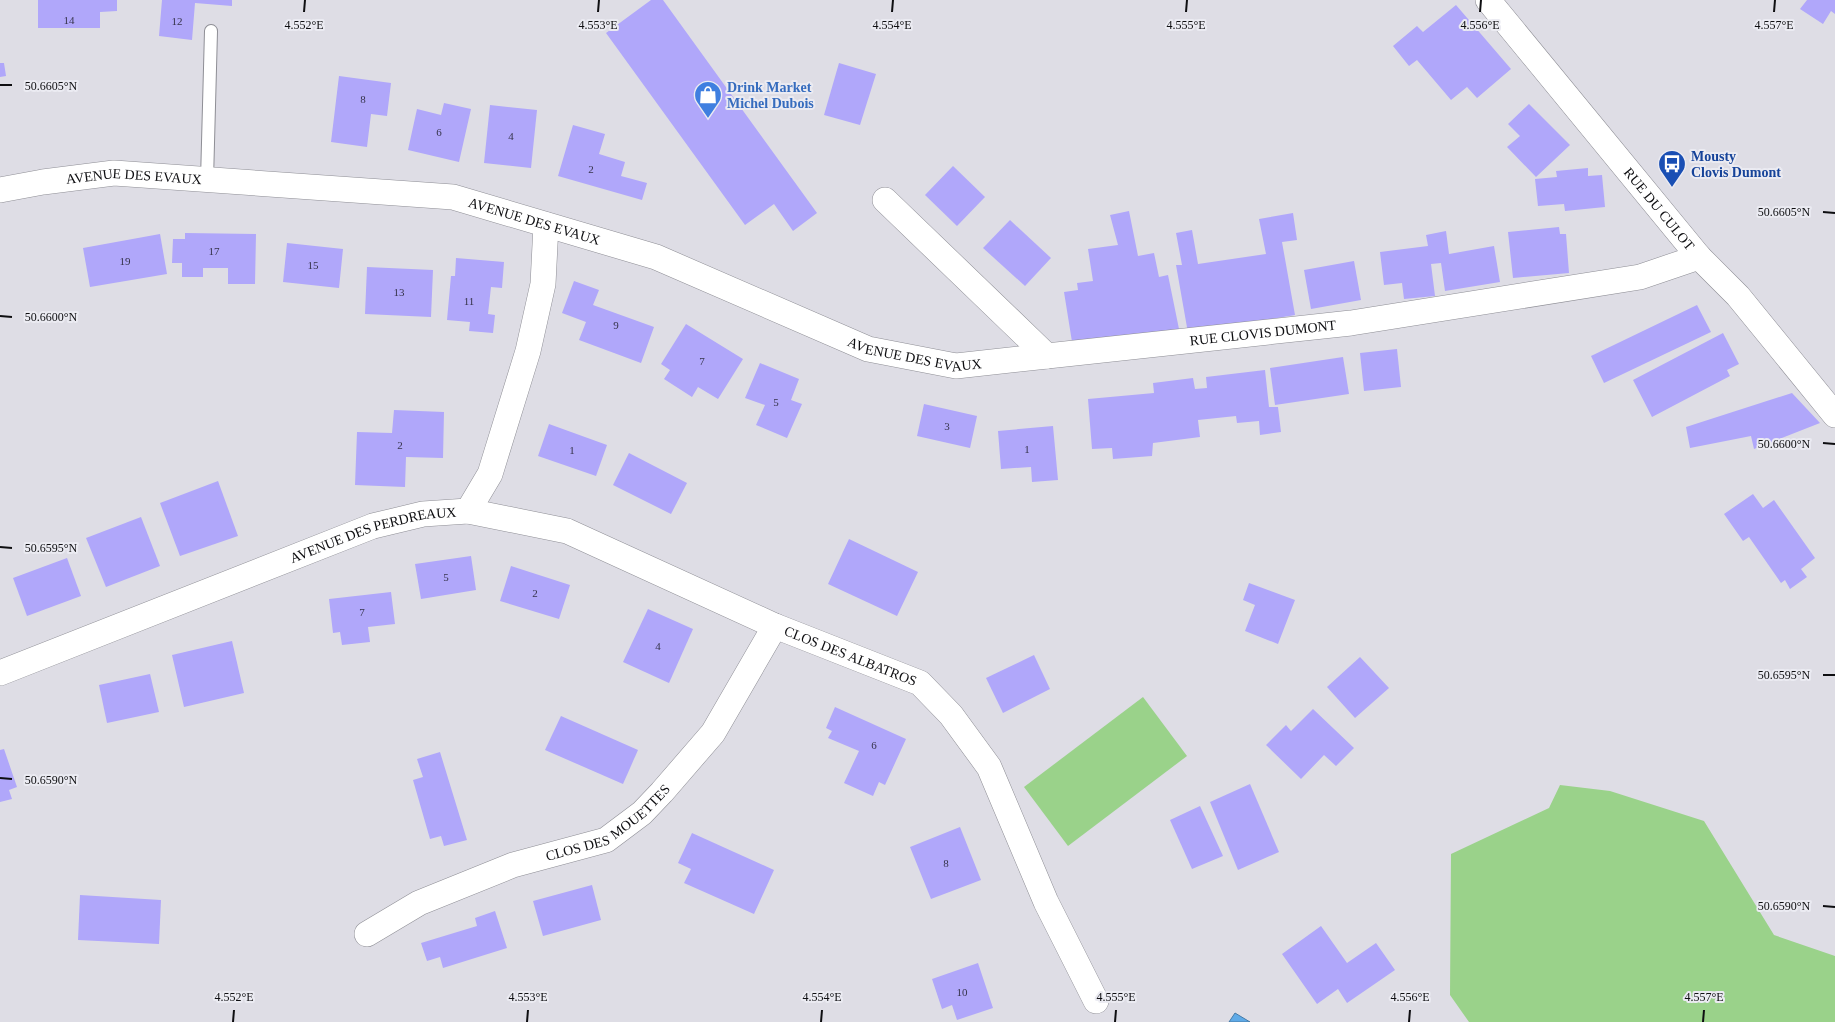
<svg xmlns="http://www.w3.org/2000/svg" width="1835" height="1022" font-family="Georgia,serif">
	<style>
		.green { fill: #9ad28a }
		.water { fill: #5faae7; stroke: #477ba7 }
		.building { fill: #b0a7fa }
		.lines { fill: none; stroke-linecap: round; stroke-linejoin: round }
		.service-casing { stroke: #8e8e95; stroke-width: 14 }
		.minor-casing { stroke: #8e8e95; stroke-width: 26 }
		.service { stroke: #fff; stroke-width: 12 }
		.minor { stroke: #fff; stroke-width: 25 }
		.ticks { fill: none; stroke: #0e0e11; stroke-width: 2 }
		.labels { text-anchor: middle; stroke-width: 4; stroke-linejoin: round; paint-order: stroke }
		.number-label { font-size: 11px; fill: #36344b }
		.shop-label { font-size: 14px; font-weight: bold; fill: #366cbe; stroke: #ebebf2; text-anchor: start }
		.transit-label { font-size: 14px; font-weight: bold; fill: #164399; stroke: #ebebf2; text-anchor: start }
		.street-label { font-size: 14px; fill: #0e0e11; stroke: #ebebf2 }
		.ticks-label { font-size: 12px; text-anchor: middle; fill: #0e0e11; stroke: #ebebf2; stroke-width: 4; stroke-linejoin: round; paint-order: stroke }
	</style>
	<rect width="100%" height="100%" fill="#dedde5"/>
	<g class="green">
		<polygon points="1143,697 1187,756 1068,846 1024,787"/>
		<polygon points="1560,785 1610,791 1704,821 1774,935 1835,956 1835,1022 1469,1022 1450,995 1451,854 1549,808"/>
	</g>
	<polygon class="water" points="1235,1013 1250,1022 1229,1022"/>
	<g class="building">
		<polygon points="38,0 117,0 117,11 100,12 100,28 38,28"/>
		<polygon points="162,0 232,0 232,6 195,3 192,40 159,36"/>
		<polygon points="651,0 663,0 817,213 793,231 774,204 745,225 606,33"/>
		<polygon points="1807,0 1835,0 1835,14 1831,11 1823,24 1800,9"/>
		<polygon points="1456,5 1511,69 1477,98 1467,87 1451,100 1417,60 1409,66 1393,46 1417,26 1423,32"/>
		<polygon points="0,63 4,63 6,76 0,77"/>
		<polygon points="839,63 876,74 860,125 824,115"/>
		<polygon points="339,76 391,83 387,116 371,114 367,147 331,142"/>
		<polygon points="444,103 471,109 459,162 408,150 417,109 441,115"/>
		<polygon points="1529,104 1570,145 1536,177 1507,147 1520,136 1508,124"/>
		<polygon points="490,105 537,110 531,168 484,163"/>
		<polygon points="573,125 605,134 599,154 625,162 621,176 647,183 642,200 558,176"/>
		<polygon points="953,166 985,197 957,226 925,195"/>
		<polygon points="1588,168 1588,176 1602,175 1605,207 1565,211 1564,204 1538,206 1535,179 1557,177 1556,171"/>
		<polygon points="1129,211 1138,256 1154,253 1159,277 1168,275 1179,329 1140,337 1073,348 1064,292 1078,290 1077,283 1093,281 1088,249 1118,245 1110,215"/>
		<polygon points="1293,213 1297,240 1282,242 1295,315 1188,333 1176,265 1182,265 1176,233 1192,230 1198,264 1266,254 1259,219"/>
		<polygon points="1010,220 1051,258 1025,286 983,248"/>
		<polygon points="1559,227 1560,234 1566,234 1569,273 1513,278 1508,232"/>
		<polygon points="1446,231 1449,254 1494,246 1500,282 1445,291 1441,263 1431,264 1435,296 1404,299 1402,283 1384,285 1380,252 1428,246 1426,235"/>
		<polygon points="185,233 256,234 255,284 228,284 228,268 203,268 203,277 182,277 182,263 172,263 173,239 185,239"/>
		<polygon points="160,234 167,274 90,287 83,248"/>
		<polygon points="287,243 343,249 339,288 283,282"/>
		<polygon points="456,258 504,262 502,288 491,287 488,314 495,315 493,333 469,331 470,322 447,320 451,276 455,276"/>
		<polygon points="1354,261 1361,300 1311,309 1304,270"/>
		<polygon points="367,267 433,270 431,317 365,314"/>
		<polygon points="574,281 599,290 593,305 654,327 641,363 579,340 586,322 562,313"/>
		<polygon points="1697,305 1711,332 1604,383 1591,356"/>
		<polygon points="686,324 743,359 718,399 698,387 692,397 664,379 670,370 661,364"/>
		<polygon points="1723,333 1739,364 1727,370 1730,376 1652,417 1633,380"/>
		<polygon points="1397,349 1401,387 1364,391 1360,353"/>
		<polygon points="1343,357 1349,394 1275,405 1270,368"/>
		<polygon points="760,363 799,379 791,400 802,404 787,438 756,425 765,405 745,398"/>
		<polygon points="1265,370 1269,407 1278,407 1281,432 1260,435 1259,421 1237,423 1236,416 1198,420 1200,437 1153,443 1152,456 1113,459 1112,448 1092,449 1088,399 1154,393 1153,383 1193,378 1195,389 1207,388 1206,377"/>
		<polygon points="1792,393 1820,423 1754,449 1751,436 1690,448 1686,427"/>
		<polygon points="924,404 977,416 970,448 917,436"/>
		<polygon points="394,410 444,412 443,458 406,457 405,487 355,485 357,432 392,433"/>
		<polygon points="549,424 607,445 596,476 538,456"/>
		<polygon points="1053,426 1058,480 1032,482 1031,467 1001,469 998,431"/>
		<polygon points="629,453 687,483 671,514 613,485"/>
		<polygon points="218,481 238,536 180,556 160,503"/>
		<polygon points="1753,494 1763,508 1774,500 1815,558 1801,569 1807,577 1790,589 1785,580 1781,583 1749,537 1743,541 1724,514"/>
		<polygon points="141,517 160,566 106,587 86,538"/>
		<polygon points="849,539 918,572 897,616 828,584"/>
		<polygon points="471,556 476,590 421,599 415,564"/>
		<polygon points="67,558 81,596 27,616 13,578"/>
		<polygon points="511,566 570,585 559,619 500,601"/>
		<polygon points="1249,583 1295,600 1278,644 1245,631 1255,605 1243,600"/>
		<polygon points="391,592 395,624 368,627 370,642 342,645 340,632 333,633 329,599"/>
		<polygon points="648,609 693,629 669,683 623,662"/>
		<polygon points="232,641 244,693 184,707 172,655"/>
		<polygon points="1034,655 1050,689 1003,713 986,678"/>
		<polygon points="1360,657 1389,688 1355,718 1327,687"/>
		<polygon points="150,674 159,712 107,723 99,685"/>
		<polygon points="835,707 906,739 885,785 879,782 873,796 844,783 859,751 828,738 832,731 826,728"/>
		<polygon points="1313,709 1354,748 1336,766 1324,755 1301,779 1266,745 1286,725 1291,731"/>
		<polygon points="561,716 638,750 623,784 545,750"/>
		<polygon points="4,749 17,787 9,790 12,799 0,802 0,750"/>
		<polygon points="440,752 467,840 444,846 441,836 430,839 413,780 423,777 417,759"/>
		<polygon points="1250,784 1279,852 1238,870 1210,802"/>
		<polygon points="1200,806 1223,856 1192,869 1170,820"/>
		<polygon points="960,827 981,880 931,899 910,847"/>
		<polygon points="692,833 774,870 754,914 684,883 691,869 678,863"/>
		<polygon points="592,885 601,920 543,936 533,901"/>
		<polygon points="80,895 161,900 159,944 78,940"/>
		<polygon points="495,911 507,948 443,968 440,957 427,961 421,943 477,926 475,918"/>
		<polygon points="1321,926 1347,963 1376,943 1395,970 1347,1003 1338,989 1317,1004 1282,954"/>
		<polygon points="978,963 993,1008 957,1020 952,1005 942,1009 932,979"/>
	</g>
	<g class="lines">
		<defs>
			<polyline id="service" points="207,180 211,31"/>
			<g id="minor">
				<path id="s1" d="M1488,0L1699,257L1738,296L1835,415"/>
				<path id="s2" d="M0,190L43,182L114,173L453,197L656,257L868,349L956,366L1047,356"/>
				<path id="s3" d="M885,200L1047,356L1351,323L1640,277L1699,257"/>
				<path id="s4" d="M468,511L567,531L775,626L920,683L951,715L989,767L1046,902L1096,1001"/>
				<path id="s5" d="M0,673L373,526L423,514L468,511L490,474L528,351L543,284L546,225"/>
				<path id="s6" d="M367,934L419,903L513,865L606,840L642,813L662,792L713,733L775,626"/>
			</g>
		</defs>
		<use href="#service" class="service-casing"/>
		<use href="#minor" class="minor-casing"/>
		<use href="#service" class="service"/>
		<use href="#minor" class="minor"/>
	</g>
	<path class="ticks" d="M304,12L305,0M598,12L599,0M892,12L893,0M1186,12L1187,0M1480,12L1481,0M1774,12L1775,0M0,85H12M1823,212L1835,213M0,316L12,317M1823,443L1835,444M0,547L12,548M1823,675H1835M0,778L12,779M1823,906L1835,907M233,1022L234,1010M527,1022L528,1010M821,1022L822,1010M1115,1022L1116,1010M1409,1022L1410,1010M1703,1022L1704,1010"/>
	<defs>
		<symbol id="shop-pin" viewBox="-11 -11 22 30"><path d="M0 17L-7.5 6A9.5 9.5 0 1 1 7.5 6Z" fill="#3f7fe0" stroke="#ebebf2"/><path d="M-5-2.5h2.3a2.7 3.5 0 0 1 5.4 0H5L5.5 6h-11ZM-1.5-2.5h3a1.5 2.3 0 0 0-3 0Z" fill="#fff"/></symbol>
		<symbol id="bus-pin" viewBox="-11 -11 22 30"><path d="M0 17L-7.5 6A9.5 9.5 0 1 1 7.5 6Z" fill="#1a4fb4" stroke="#ebebf2"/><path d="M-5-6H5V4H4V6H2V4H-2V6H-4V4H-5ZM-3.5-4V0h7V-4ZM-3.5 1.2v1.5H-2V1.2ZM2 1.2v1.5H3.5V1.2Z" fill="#fff"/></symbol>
	</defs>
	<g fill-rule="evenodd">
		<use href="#shop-pin" x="692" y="79" width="32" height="43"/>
		<use href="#bus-pin" x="1656" y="148" width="32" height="43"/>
	</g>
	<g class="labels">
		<g class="number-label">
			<text x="69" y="24">14</text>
			<text x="177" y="25">12</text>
			<text x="363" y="103">8</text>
			<text x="439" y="136">6</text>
			<text x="511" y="140">4</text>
			<text x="591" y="173">2</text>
			<text x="214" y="255">17</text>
			<text x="125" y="265">19</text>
			<text x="313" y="269">15</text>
			<text x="399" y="296">13</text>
			<text x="469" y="305">11</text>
			<text x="616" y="329">9</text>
			<text x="702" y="365">7</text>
			<text x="776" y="406">5</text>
			<text x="947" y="430">3</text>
			<text x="400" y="449">2</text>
			<text x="1027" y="453">1</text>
			<text x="572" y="454">1</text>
			<text x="446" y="581">5</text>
			<text x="535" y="597">2</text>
			<text x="362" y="616">7</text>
			<text x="658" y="650">4</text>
			<text x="874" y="749">6</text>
			<text x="946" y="867">8</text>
			<text x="962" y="996">10</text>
		</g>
		<g class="shop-label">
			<text x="727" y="92">Drink Market<tspan x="727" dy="16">Michel Dubois</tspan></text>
		</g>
		<g class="transit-label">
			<text x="1691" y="161">Mousty<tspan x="1691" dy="16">Clovis Dumont</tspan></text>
		</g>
		<g class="street-label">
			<text dy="5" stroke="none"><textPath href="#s2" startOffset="135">AVENUE DES EVAUX</textPath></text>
			<text dy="5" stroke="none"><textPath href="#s1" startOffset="270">RUE DU CULOT</textPath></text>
			<text dy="5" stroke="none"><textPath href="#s2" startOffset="540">AVENUE DES EVAUX</textPath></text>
			<text dy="5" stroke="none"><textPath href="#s3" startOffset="442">RUE CLOVIS DUMONT</textPath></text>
			<text dy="5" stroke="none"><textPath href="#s2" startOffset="945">AVENUE DES EVAUX</textPath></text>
			<text dy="5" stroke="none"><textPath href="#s5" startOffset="399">AVENUE DES PERDREAUX</textPath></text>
			<text dy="5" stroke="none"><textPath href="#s4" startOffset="411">CLOS DES ALBATROS</textPath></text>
			<text dy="5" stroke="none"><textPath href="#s6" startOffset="268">CLOS DES MOUETTES</textPath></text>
		</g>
	</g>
	<g class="ticks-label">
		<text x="304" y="29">4.552°E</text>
		<text x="598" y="29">4.553°E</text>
		<text x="892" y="29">4.554°E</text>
		<text x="1186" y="29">4.555°E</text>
		<text x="1480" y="29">4.556°E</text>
		<text x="1774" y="29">4.557°E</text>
		<text x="51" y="90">50.6605°N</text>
		<text x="1784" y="216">50.6605°N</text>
		<text x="51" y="321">50.6600°N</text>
		<text x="1784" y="448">50.6600°N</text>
		<text x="51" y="552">50.6595°N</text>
		<text x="1784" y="679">50.6595°N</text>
		<text x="51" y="784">50.6590°N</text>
		<text x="1784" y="910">50.6590°N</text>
		<text x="234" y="1001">4.552°E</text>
		<text x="528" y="1001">4.553°E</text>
		<text x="822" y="1001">4.554°E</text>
		<text x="1116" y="1001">4.555°E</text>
		<text x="1410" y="1001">4.556°E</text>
		<text x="1704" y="1001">4.557°E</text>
	</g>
</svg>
